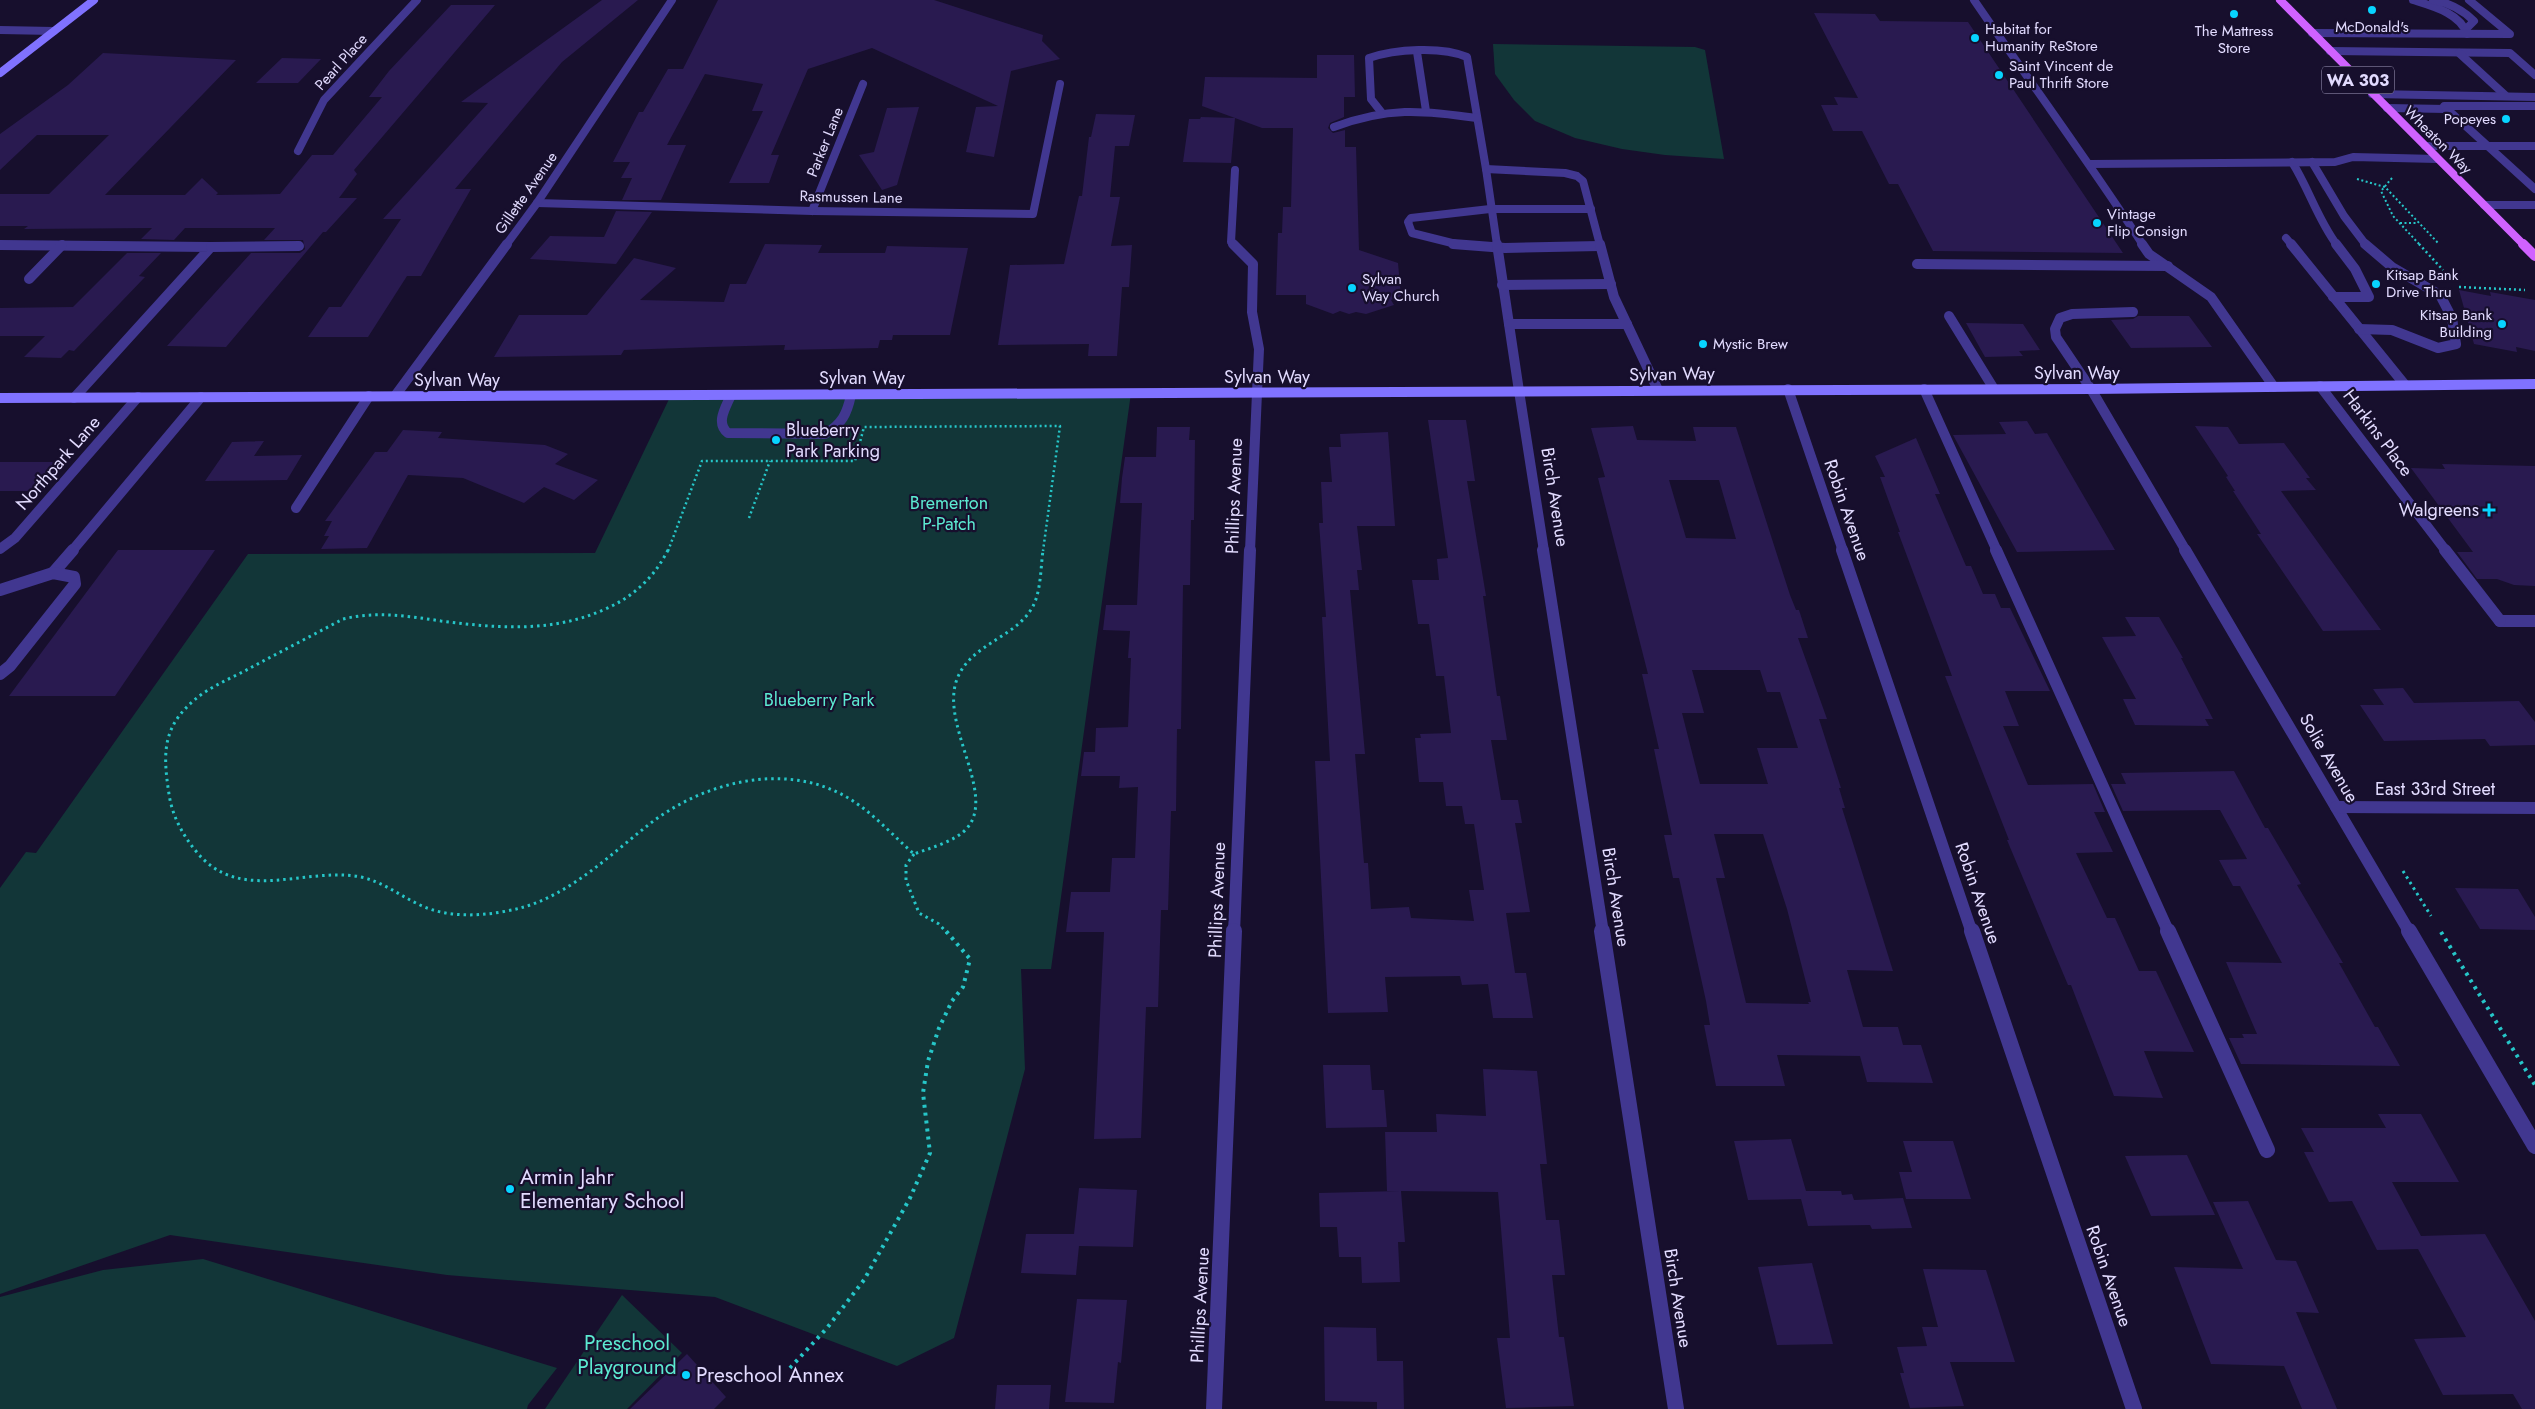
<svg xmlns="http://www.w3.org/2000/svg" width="2535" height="1409" font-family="Jost,sans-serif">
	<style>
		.green { fill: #123638 }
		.building { fill: #291a50; fill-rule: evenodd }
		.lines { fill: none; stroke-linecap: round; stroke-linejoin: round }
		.path-far3 { stroke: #26c6c8; stroke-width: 2; stroke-dasharray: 2 2.5; stroke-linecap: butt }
		.path-far2 { stroke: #26c6c8; stroke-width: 2.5; stroke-dasharray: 2 3; stroke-linecap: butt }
		.path-far1 { stroke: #26c6c8; stroke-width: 3; stroke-dasharray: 2.5 4; stroke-linecap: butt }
		.path { stroke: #26c6c8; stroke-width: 4; stroke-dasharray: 3 5; stroke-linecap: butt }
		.lane-far3 { stroke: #413790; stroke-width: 8 }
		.lane-far2 { stroke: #413790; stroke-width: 10 }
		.lane-far1 { stroke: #413790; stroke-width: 12 }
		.lane { stroke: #413790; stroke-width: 16 }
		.street-far3 { stroke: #413790; stroke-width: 8 }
		.street-far2 { stroke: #413790; stroke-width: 10 }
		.street-far1 { stroke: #413790; stroke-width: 12 }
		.street { stroke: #413790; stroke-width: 16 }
		.secondary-far1 { stroke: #8072ff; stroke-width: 8 }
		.secondary { stroke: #8072ff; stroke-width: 10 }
		.primary-far1 { stroke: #d062ff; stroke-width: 8 }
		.primary { stroke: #d062ff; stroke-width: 10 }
		.poi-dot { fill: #07d4ff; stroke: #170f2d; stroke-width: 2 }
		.labels { text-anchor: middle; stroke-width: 4.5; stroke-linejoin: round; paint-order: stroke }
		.far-poi-label { font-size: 15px; fill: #e2dbff; stroke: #170f2d; text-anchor: start }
		.far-street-label { font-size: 15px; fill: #e2dbff; stroke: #170f2d }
		.shield { fill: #170f2d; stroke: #a59ec0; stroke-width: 1 }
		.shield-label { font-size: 16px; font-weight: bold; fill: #e2dbff }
		.street-label { font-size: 18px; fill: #e2dbff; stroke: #170f2d }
		.poi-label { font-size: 18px; fill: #e2dbff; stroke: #170f2d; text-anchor: start }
		.park-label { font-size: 18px; fill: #5cead1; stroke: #170f2d }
		.near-poi-label { font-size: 21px; fill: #e2dbff; stroke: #170f2d; text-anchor: start }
		.near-park-label { font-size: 21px; fill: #5cead1; stroke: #170f2d }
	</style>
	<rect width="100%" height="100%" fill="#170f2d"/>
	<g class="green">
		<polygon points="1493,44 1695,47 1705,50 1724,159 1665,155 1622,149 1575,138 1535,121 1514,100 1495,74"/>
		<polygon points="1131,393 1051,969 1021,969 1025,1069 954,1338 897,1366 715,1297 447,1275 170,1235 0,1294 0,888 26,852 36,853 248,554 595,553 671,395"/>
		<polygon points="203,1259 557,1368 528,1405 527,1409 0,1409 0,1297 103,1270"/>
		<polygon points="622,1295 682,1353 627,1409 545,1409"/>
	</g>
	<g class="building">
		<polygon points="602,0 638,0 562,62 455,189 471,189 421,276 407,276 368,337 308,337 329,307 341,307 401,219 383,219 488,103 461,102"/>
		<polygon points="718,0 934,0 1043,35 1042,41 1060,59 1011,71 994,157 966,152 976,107 998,106 872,48 808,69 771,155 779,155 769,183 729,183 763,111 752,111 763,84 705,74 667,145 686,145 661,200 622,200 632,178 621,178 630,162 613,162 639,112 643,112 668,69 683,69"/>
		<polygon points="451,5 495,5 354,170 357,174 339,198 357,198 326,232 323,232 226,347 167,346 251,253 300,253 305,249 303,240 264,240 275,228 185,228 174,240 141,239 152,228 24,229 28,226 0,226 0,194 49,194 109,135 37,135 0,170 0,134 68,85 103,53 236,60 105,195 185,195 202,178 218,193 216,195 280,194 312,155 333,155 382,97 369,97 389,71"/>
		<polygon points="1814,13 1875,14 1880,21 1968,22 2123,253 1933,251 1898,184 1889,184 1862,131 1833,131 1821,105 1838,105 1834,97 1858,98"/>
		<polygon points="1317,55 1354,55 1355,97 1344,97 1344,117 1330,123 1328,128 1333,133 1345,130 1345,147 1356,147 1359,250 1398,263 1401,296 1391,300 1394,305 1366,314 1356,312 1349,314 1340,311 1333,314 1306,304 1306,295 1276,295 1278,233 1282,233 1283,207 1291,207 1293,128 1262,128 1235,118 1231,163 1183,162 1189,119 1200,119 1201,117 1235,118 1202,106 1205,77 1317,78"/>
		<polygon points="282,58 321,59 298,83 256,83"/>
		<polygon points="919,107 897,185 882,190 859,155 874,152 887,108"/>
		<polygon points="1096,114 1135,115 1129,146 1115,146 1110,197 1120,197 1111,246 1132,245 1129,287 1122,287 1117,356 1088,356 1089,344 998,345 1010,265 1064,264 1079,196 1082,196 1089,137 1091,137"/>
		<polygon points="616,211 652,212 616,264 530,259 550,236 604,237"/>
		<polygon points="765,244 822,245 818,253 885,253 887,246 968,248 950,335 893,335 892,340 880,340 878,348 784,350 785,345 708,347 624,350 621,355 494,357 519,315 587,315 634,258 676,268 640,300 724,302 730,284 746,284"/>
		<polygon points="127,253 161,253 139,276 145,277 74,351 69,350 61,358 24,357 45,336 0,336 0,308 73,307"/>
		<polygon points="2459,290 2491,296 2490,292 2535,300 2535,351 2516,347 2517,352 2474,344"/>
		<polygon points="2138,316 2189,316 2212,347 2131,348 2111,320 2133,319"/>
		<polygon points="1966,323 2023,324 2040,350 2019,351 2023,356 1985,357"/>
		<polygon points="1428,420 1466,420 1475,481 1467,481 1486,596 1483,596 1497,696 1500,696 1507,740 1491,740 1501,800 1518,800 1522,823 1515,823 1530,912 1506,913 1515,973 1526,973 1533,1018 1493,1018 1488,984 1462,985 1460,976 1385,977 1388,1012 1328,1013 1315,761 1330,761 1322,617 1326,617 1319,523 1323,523 1321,482 1332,482 1329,447 1341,447 1340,434 1388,432 1395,526 1357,526 1362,570 1357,570 1359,590 1350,590 1365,754 1355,754 1364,863 1368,863 1371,909 1409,907 1411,918 1474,921 1469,890 1484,890 1474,824 1465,824 1462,806 1446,806 1443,782 1419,782 1415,738 1421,738 1420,734 1451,733 1444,676 1436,676 1429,624 1418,624 1412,580 1439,580 1437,559 1448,558"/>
		<polygon points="2027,421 2035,434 2047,433 2115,550 2017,552 1953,435 2006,434 1999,422"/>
		<path d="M1633,426L1637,440L1696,441L1693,427H1736L1790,595L1796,610H1799L1808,638H1798L1827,719H1819L1841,788H1839L1845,808H1842L1893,971L1847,970L1863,1027H1898L1903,1045H1921L1933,1083L1867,1082L1860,1056L1777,1055L1785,1086H1716L1704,1025H1710L1706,1001L1679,878H1673L1664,835H1672L1654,749H1659L1642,674H1648L1598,478L1605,477L1591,428ZM1669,480H1719L1736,539L1686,538ZM1692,670H1760L1767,692H1780L1798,748H1757L1768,784H1700L1682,713H1704ZM1714,834H1763L1787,909L1811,1002H1808L1809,1004L1746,1003L1716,878H1725Z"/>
		<polygon points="2195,426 2228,427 2239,444 2284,443 2310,478 2306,478 2316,490 2281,491 2381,630 2323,631 2257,534 2261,534 2233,491 2235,491 2226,477 2228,476"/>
		<polygon points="1157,427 1190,427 1189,440 1195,440 1194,520 1191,520 1190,585 1183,585 1181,729 1177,729 1176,811 1171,811 1168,910 1161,910 1158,1007 1146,1007 1141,1138 1094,1139 1104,932 1066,932 1071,892 1110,892 1112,858 1135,858 1138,787 1119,788 1120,776 1081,776 1084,752 1095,752 1096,728 1128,727 1131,658 1128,658 1130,631 1103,630 1106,605 1137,605 1142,503 1120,503 1122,478 1125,457 1156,457"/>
		<polygon points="403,430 442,432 438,438 545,445 568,454 555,464 598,480 574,500 544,487 524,503 463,478 408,475 367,548 321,549 329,536 324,536 332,521 325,521 375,452 387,452"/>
		<polygon points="1916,438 1940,494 1935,494 1966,566 1971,566 1983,594 1995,594 2001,608 2010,608 2050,691 2005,691 2019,726 2003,726 2028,785 2093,784 2105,812 2094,812 2113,852 2076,853 2107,918 2115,918 2139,971 2156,971 2194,1052 2144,1051 2163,1098 2114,1096 2071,985 2068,985 2007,840 2009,840 1945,676 1952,676 1898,532 1900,532 1880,477 1885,477 1875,456"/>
		<polygon points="264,441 254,456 302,455 287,480 205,481 232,442"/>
		<polygon points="0,462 65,462 41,491 0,491"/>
		<polygon points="2442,464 2535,466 2535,586 2514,585 2497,579 2477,579 2457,552 2473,552 2411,468 2445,469"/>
		<polygon points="118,550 215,550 115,696 9,696"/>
		<polygon points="2125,617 2159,617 2183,658 2181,658 2213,719 2205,719 2209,726 2135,725 2123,699 2136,699 2102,637 2136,636"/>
		<polygon points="2403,688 2414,703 2519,701 2535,722 2535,745 2490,746 2485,739 2384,741 2360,705 2384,705 2373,689"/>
		<polygon points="2234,771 2265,828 2268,828 2301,884 2297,885 2343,963 2339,963 2375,1027 2378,1027 2400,1066 2241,1064 2229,1038 2244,1038 2242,1034 2257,1034 2226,962 2282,963 2240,886 2233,886 2219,860 2247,859 2220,810 2123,811 2111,784 2126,784 2121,773"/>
		<polygon points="2455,888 2518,889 2535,917 2535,930 2480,929"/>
		<polygon points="1323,1065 1370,1065 1372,1090 1384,1090 1387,1127 1326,1128"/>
		<polygon points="1483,1069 1537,1071 1547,1164 1540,1164 1546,1220 1559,1220 1565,1275 1552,1275 1559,1337 1564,1337 1574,1406 1506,1408 1497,1338 1510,1338 1498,1192 1401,1191 1405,1242 1398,1242 1400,1282 1362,1283 1361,1257 1339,1257 1337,1227 1320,1227 1319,1193 1400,1191 1387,1191 1385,1132 1437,1132 1436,1114 1486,1116"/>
		<polygon points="2378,1114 2421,1114 2459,1182 2392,1182 2421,1236 2485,1234 2535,1321 2535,1409 2522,1409 2513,1394 2443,1395 2414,1339 2466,1337 2418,1249 2377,1250 2352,1201 2329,1202 2304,1152 2314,1152 2301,1128 2386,1128"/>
		<polygon points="1791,1139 1806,1191 1841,1191 1842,1195 1852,1194 1854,1200 1903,1198 1912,1228 1872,1229 1870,1225 1808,1226 1801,1199 1748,1200 1734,1141"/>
		<polygon points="1903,1141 1953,1141 1971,1199 1906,1199 1899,1172 1912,1172"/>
		<polygon points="2187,1155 2215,1215 2151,1216 2125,1156"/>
		<polygon points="1079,1188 1137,1190 1133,1247 1079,1246 1076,1275 1021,1273 1026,1234 1074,1234"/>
		<polygon points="2248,1201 2276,1260 2296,1261 2319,1313 2296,1312 2337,1409 2302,1409 2284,1366 2211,1364 2174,1267 2243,1269 2213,1202"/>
		<polygon points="1812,1263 1833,1344 1777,1345 1758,1267"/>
		<polygon points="1923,1269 1986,1270 2015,1362 1950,1362 1964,1406 1910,1408 1900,1373 1904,1373 1897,1347 1927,1346 1922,1327 1938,1327"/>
		<polygon points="1077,1299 1127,1300 1121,1363 1118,1362 1114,1403 1065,1402"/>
		<polygon points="1324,1327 1376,1328 1377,1361 1403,1361 1404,1409 1377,1409 1377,1402 1325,1401"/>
		<polygon points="687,1354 726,1397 714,1409 630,1409"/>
		<polygon points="997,1385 1051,1385 1049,1409 995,1409"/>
	</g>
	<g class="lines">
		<g class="path-far3">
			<polyline points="2392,178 2381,191 2393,216 2420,245"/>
			<polyline points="2357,179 2385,187 2439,244"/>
			<polyline points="2400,223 2418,223"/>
		</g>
		<g class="path-far2">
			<polyline points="2419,244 2443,270"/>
			<polyline points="2459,287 2525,290"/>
			<polyline points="749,518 770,461"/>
			<polyline points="668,551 702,461 855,461 864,427 1060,426 1043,551"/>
		</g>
		<g class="path-far1">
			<path d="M668,550C654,578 632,598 603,610C551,633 496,628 441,621C408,616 376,611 343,619C313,635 282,651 252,667C236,676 218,683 202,694C163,723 162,749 169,794C172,815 182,834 195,850C239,906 304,866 361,877C383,882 399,895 418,904C449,920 491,916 524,907C571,893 609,856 647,826C698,785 777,762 839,793C868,807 890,833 914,854C930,848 957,841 968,827C995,793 942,727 956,682C969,641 1023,638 1036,599C1041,584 1041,565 1043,550"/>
			<polyline points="914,854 906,865 906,880 919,913 939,924 947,933"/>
			<polyline points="2403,871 2431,916"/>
		</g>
		<g class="path">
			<polyline points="2441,932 2535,1085"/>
			<polyline points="790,1368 827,1328 864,1280 910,1198 930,1153 923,1093 928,1061 939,1028 952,1001 963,987 970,959 946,931"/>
		</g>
		<g class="lane-far3">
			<path d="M1974,0C2030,82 2089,162 2143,245"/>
			<path d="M2413,0C2432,6 2460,13 2467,34"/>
			<path d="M2433,0C2450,3 2462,9 2474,21L2466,29"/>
			<polyline points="0,30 54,31"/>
			<polyline points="2312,33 2510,34 2469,0"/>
			<polyline points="2330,51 2510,53 2535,75"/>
			<polyline points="1417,52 1426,111"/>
			<polyline points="2459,53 2505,95"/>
			<polyline points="2372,94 2535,97"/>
			<polyline points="2387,108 2447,109 2535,189"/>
			<polyline points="2447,109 2444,106 2535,106"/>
			<path d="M1382,113L1371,99L1369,58C1395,49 1442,46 1467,57L1486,169"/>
			<path d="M1334,127C1387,107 1422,110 1477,118"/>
			<polyline points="2425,146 2535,146"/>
			<path d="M2292,162C2309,189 2318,220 2337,245"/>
			<polyline points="2312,162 2344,216 2366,245"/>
			<polyline points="2090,164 2335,162 2353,157 2437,159"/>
			<polyline points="2484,205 2535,205"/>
			<polyline points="2286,238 2292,245"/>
			<polyline points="1234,245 1231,242 1235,170"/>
			<polyline points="1460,245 1412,233 1408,222 1411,218 1490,209 1591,209"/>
			<polyline points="1497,245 1486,169 1565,173 1577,176 1583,181 1600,245"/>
		</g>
		<g class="lane-far2">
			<polyline points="1233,244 1253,264 1252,312 1259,349 1257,393"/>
			<polyline points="1453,244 1505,248 1600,246"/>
			<polyline points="1497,244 1519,391"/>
			<polyline points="1600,244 1614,297 1658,390"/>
			<polyline points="2142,244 2149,254 2211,297 2274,387"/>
			<polyline points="2291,244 2405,385"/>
			<polyline points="1917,264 2168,266"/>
			<polyline points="1502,285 1611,284"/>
			<polyline points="2333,297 2369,297 2355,269 2336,244"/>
			<polyline points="1949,316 1994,389"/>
			<polyline points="1509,324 1627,324"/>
			<polyline points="2359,329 2392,330 2438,348 2456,344 2452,318 2440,295 2392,267 2365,244"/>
			<polyline points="1924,389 1997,551"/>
			<polyline points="2091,389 2056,337 2055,329 2060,318 2072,314 2133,312"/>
			<path d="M731,395C726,407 715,423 728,433L825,434C842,424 847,414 851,395"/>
			<polyline points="296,508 369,396"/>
			<polyline points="72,551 201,397"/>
		</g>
		<g class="lane-far1">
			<polyline points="1996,550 2169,933"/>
			<polyline points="53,573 73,550"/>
			<polyline points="0,590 53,573 74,577 75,584 10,666 0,674"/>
			<polyline points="2500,621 2535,621"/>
		</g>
		<polyline class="lane" points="2168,931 2267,1150"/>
		<g class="street-far3">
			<polyline points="298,151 324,100 417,0"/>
			<polyline points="537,203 812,211 1033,214 1060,84"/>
			<polyline points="812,211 863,84"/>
			<polyline points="0,245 22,245"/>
			<polyline points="506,245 537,203 672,0"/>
		</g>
		<g class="street-far2">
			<polyline points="0,245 211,247 74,398"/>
			<polyline points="211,247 299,246"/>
			<polyline points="29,279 62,245"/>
			<polyline points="2320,386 2446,551"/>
			<polyline points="1788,389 1843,551"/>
			<polyline points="2091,389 2186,551"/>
			<polyline points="1519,391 1544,551"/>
			<polyline points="395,396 507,244"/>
			<polyline points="0,549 15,538 138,397"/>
			<polyline points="1250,551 1257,393"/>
		</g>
		<g class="street-far1">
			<polyline points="1543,550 1603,933"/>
			<polyline points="1842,550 1972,933"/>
			<polyline points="2185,550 2410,933"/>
			<polyline points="2445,550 2500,621"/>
			<polyline points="2336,807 2535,808"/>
			<polyline points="1234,933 1250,550"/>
		</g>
		<g class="street">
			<polyline points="1602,931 1676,1409"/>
			<polyline points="1972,931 2134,1409"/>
			<polyline points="2409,931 2535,1146"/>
			<polyline points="1214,1409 1234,931"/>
		</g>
		<polyline class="secondary-far1" points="0,73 94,0"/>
		<polyline class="secondary" points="0,398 2091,389 2535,384"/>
		<polyline class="primary-far1" points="2280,0 2524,245"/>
		<polyline class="primary" points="2523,244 2535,256"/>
	</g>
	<g class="poi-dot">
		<circle cx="2372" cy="10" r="5"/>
		<circle cx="2234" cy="14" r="5"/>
		<circle cx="1975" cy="38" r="5"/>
		<circle cx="1999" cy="75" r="5"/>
		<circle cx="2506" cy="119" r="5"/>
		<circle cx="2097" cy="223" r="5"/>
		<circle cx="2376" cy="284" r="5"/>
		<circle cx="1352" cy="288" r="5"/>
		<circle cx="2502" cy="324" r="5"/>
		<circle cx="1703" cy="344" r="5"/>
		<circle cx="776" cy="440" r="5"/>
		<path d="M2486.5 502.5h5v5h5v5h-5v5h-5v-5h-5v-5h5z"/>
		<circle cx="510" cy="1189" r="5"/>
		<circle cx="686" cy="1375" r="5"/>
	</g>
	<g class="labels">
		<g class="far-poi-label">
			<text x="2372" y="32" text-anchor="middle">McDonald's</text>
			<text x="1985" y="34">Habitat for<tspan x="1985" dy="17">Humanity ReStore</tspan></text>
			<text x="2234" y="36" text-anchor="middle">The Mattress<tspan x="2234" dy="17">Store</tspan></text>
			<text x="2009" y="71">Saint Vincent de<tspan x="2009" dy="17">Paul Thrift Store</tspan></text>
			<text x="2496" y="124" text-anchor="end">Popeyes</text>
			<text x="2107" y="219">Vintage<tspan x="2107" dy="17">Flip Consign</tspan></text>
			<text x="2386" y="280">Kitsap Bank<tspan x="2386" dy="17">Drive Thru</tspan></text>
			<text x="1362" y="284">Sylvan<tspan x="1362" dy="17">Way Church</tspan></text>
			<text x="2492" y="320" text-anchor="end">Kitsap Bank<tspan x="2492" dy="17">Building</tspan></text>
			<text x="1713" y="349">Mystic Brew</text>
		</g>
		<g class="far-street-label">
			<text transform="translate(341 62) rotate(-48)" y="5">Pearl Place</text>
			<text transform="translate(2438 140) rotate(45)" y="5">Wheaton Way</text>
			<text transform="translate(825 142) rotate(-68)" y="5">Parker Lane</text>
			<text transform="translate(526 193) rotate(-55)" y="5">Gillette Avenue</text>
			<text transform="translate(851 197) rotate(1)" y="5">Rasmussen Lane</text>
		</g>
		<rect class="shield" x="2322" y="66.5" width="72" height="27" rx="4"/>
		<g class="shield-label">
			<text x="2358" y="86">WA 303</text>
		</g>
		<g class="street-label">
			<text x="2077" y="379">Sylvan Way</text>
			<text transform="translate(1672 374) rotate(-1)" y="6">Sylvan Way</text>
			<text x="1267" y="383">Sylvan Way</text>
			<text x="862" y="384">Sylvan Way</text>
			<text x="457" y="386">Sylvan Way</text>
			<text transform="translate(2378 433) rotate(53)" y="6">Harkins Place</text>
			<text transform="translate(58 463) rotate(-49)" y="6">Northpark Lane</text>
			<text transform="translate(1234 496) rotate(-88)" y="6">Phillips Avenue</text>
			<text transform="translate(1555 497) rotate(81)" y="6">Birch Avenue</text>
			<text transform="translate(1847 510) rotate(71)" y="6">Robin Avenue</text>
			<text transform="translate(2329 758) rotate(60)" y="6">Solie Avenue</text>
			<text x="2435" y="795">East 33rd Street</text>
			<text transform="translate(1978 893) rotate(71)" y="6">Robin Avenue</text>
			<text transform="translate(1616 897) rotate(81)" y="6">Birch Avenue</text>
			<text transform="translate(1217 900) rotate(-88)" y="6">Phillips Avenue</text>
			<text transform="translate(2109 1276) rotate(71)" y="6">Robin Avenue</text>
			<text transform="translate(1678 1298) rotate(81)" y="6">Birch Avenue</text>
			<text transform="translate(1200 1305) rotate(-87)" y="6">Phillips Avenue</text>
		</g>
		<g class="poi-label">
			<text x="786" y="436">Blueberry<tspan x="786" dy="21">Park Parking</tspan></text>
			<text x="2479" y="516" text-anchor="end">Walgreens</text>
		</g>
		<g class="park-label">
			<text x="949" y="509">Bremerton<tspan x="949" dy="21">P-Patch</tspan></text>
			<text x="819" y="706">Blueberry Park</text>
		</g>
		<g class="near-poi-label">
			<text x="520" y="1184">Armin Jahr<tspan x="520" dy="24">Elementary School</tspan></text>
			<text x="696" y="1382">Preschool Annex</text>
		</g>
		<g class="near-park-label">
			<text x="627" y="1350">Preschool<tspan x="627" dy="24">Playground</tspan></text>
		</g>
	</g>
</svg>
